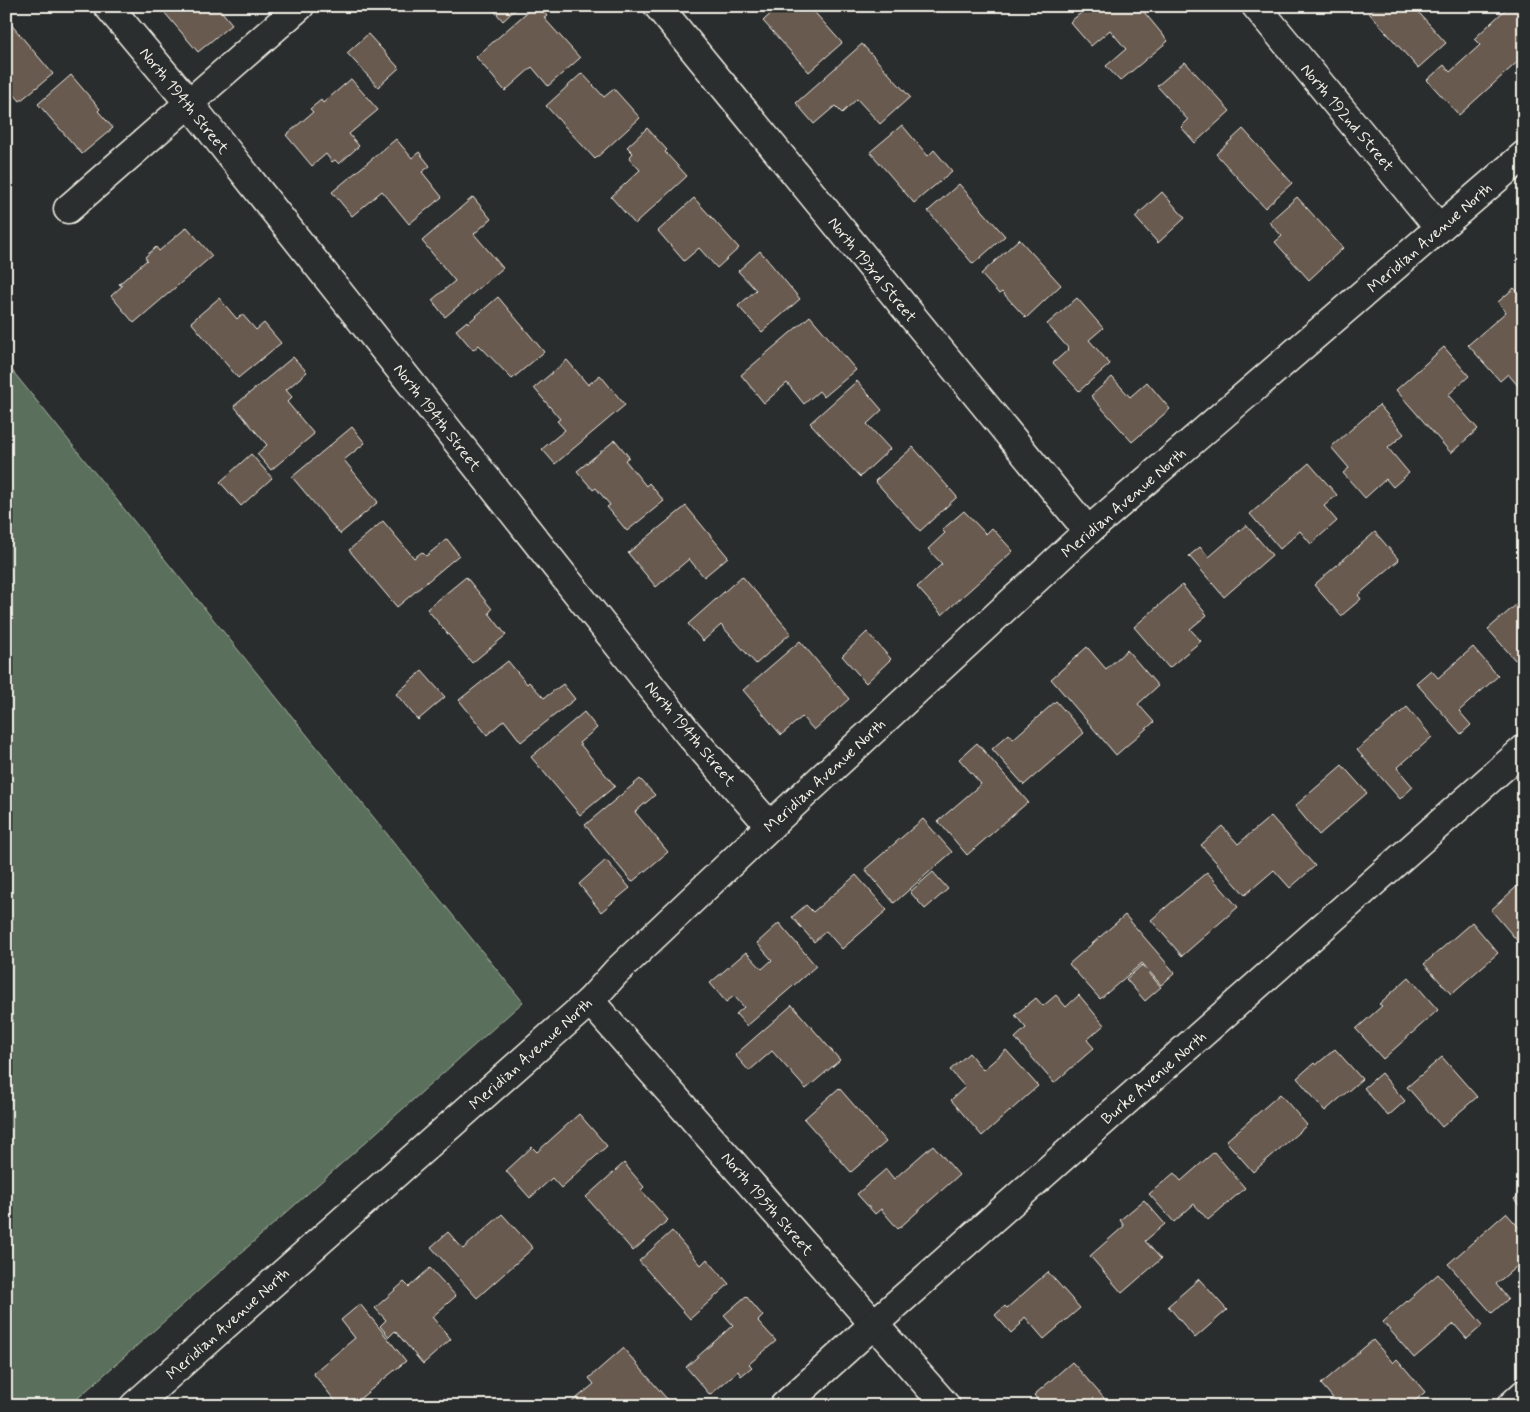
<svg xmlns="http://www.w3.org/2000/svg" width="1530" height="1412" font-family="Mynerve,sans-serif">
	<style>
		.green { fill: #5a705b; stroke: #a7b0a2 }
		.building { fill: #695a50; stroke: #f4f1e8 }
		.lines { fill: none; stroke-linecap: round; stroke-linejoin: round }
		.street-casing { stroke: #f4f1e8; stroke-width: 31 }
		.secondary-casing { stroke: #f4f1e8; stroke-width: 31 }
		.street { stroke: #2a2d2e; stroke-width: 28 }
		.secondary { stroke: #2a2d2e; stroke-width: 28 }
		.labels { text-anchor: middle; stroke-width: 4.5; stroke-linejoin: round; paint-order: stroke }
		.street-label { font-size: 16px; fill: #f4f1e8; stroke: #2a2d2e }
	</style>
	<rect width="100%" height="100%" fill="#2a2d2e"/>
	<filter id="ink" filterUnits="userSpaceOnUse"><feTurbulence type="fractalNoise" baseFrequency=".02" numOctaves="2"/><feDisplacementMap in="SourceGraphic" scale="10" xChannelSelector="R" yChannelSelector="G"/><feConvolveMatrix kernelMatrix="1 2 1 2 8 2 1 2 1" color-interpolation-filters="sRGB"/></filter>
	<g filter="url(#ink)">
		<polygon class="green" points="6,363 523,1002 69,1406 6,1406"/>
		<g class="building">
			<polygon points="159,6 217,6 232,24 198,52"/>
			<polygon points="490,6 519,6 503,21"/>
			<polygon points="534,6 539,6 547,16 544,18 580,58 548,86 532,67 505,91 476,57"/>
			<polygon points="779,6 809,6 842,43 809,72 763,21"/>
			<polygon points="1089,6 1092,6 1096,12 1102,6 1139,6 1168,41 1120,81 1106,66 1126,49 1110,30 1091,46 1070,22"/>
			<polygon points="1377,6 1413,6 1446,43 1418,68 1369,13"/>
			<polygon points="1509,6 1513,6 1524,17 1524,56 1459,115 1427,80 1444,65 1450,72 1480,45 1474,39"/>
			<polygon points="9,22 53,74 20,101 6,85 6,24"/>
			<polygon points="368,34 399,68 378,87 347,53"/>
			<polygon points="862,44 910,97 880,124 857,99 842,113 835,106 814,124 796,103"/>
			<polygon points="1185,62 1230,111 1195,143 1181,127 1188,120 1157,86"/>
			<polygon points="582,73 604,97 614,89 640,118 595,159 546,106"/>
			<polygon points="71,75 100,109 98,111 113,128 82,154 38,104"/>
			<polygon points="351,79 378,110 349,134 359,146 339,164 335,160 332,162 326,154 312,166 286,135 313,112 310,109 321,100 323,103"/>
			<polygon points="902,125 928,156 934,150 952,171 914,203 870,152"/>
			<polygon points="647,128 667,150 665,152 687,176 635,224 611,197 640,170 629,158 633,153 627,147"/>
			<polygon points="1243,129 1292,183 1265,208 1216,154"/>
			<polygon points="396,139 412,158 419,152 430,166 422,172 442,197 409,224 382,191 352,216 332,192"/>
			<polygon points="959,184 1005,236 973,264 928,211"/>
			<polygon points="1162,192 1185,218 1158,243 1135,217"/>
			<polygon points="473,197 491,219 474,234 503,268 445,317 432,300 455,281 422,241"/>
			<polygon points="1297,197 1343,248 1309,280 1275,242 1282,236 1269,222"/>
			<polygon points="694,198 739,248 717,268 699,248 684,261 658,231"/>
			<polygon points="187,227 212,256 134,323 111,296 122,286 119,284 147,260 145,257 156,247 159,251"/>
			<polygon points="1019,239 1061,285 1026,318 1002,292 999,294 981,274"/>
			<polygon points="760,251 800,299 762,332 738,306 756,290 738,271"/>
			<polygon points="1514,288 1524,298 1524,383 1519,387 1508,374 1500,381 1468,345 1506,312 1498,302"/>
			<polygon points="498,297 544,352 512,379 479,345 473,350 456,330 467,321 468,323"/>
			<polygon points="219,298 237,319 242,314 256,330 264,323 281,343 238,378 191,322"/>
			<polygon points="1077,298 1103,328 1089,340 1110,364 1079,391 1053,363 1069,349 1047,324"/>
			<polygon points="810,316 856,370 824,397 819,391 804,404 787,383 764,403 741,375"/>
			<polygon points="1444,347 1469,376 1448,395 1478,429 1451,453 1396,390"/>
			<polygon points="293,357 307,372 286,390 292,397 287,402 314,434 271,470 257,454 267,445 234,406"/>
			<polygon points="567,360 588,385 600,375 625,405 555,464 542,449 565,430 557,421 560,419 534,388"/>
			<polygon points="1112,377 1130,397 1147,382 1170,409 1132,442 1091,396"/>
			<polygon points="857,381 882,410 867,424 890,449 860,477 810,423"/>
			<polygon points="1379,405 1404,434 1388,448 1409,473 1393,487 1386,479 1365,498 1343,473 1349,468 1331,447"/>
			<polygon points="352,427 365,443 344,460 378,502 340,534 292,477"/>
			<polygon points="615,440 629,457 625,460 646,486 649,483 664,501 627,531 607,507 610,505 596,488 593,490 577,471"/>
			<polygon points="913,447 957,497 920,531 875,481"/>
			<polygon points="251,454 272,478 241,506 220,482"/>
			<polygon points="1309,463 1337,495 1324,506 1337,521 1311,544 1300,531 1280,549 1250,514"/>
			<polygon points="686,506 728,557 704,577 689,559 656,587 628,553"/>
			<polygon points="964,511 986,534 992,528 1013,551 942,615 917,587 942,564 928,549 945,533 942,530"/>
			<polygon points="383,521 414,558 422,552 426,556 447,539 459,555 397,607 349,550"/>
			<polygon points="1246,525 1272,555 1224,597 1189,556 1200,547 1209,557"/>
			<polygon points="1375,532 1399,560 1358,595 1361,599 1341,616 1314,585"/>
			<polygon points="742,576 791,633 756,664 721,625 703,641 688,624"/>
			<polygon points="466,577 492,609 489,613 506,635 472,663 427,609"/>
			<polygon points="1182,585 1207,615 1190,629 1201,641 1169,668 1134,627"/>
			<polygon points="1524,598 1524,653 1515,660 1488,629"/>
			<polygon points="867,632 891,659 866,683 842,656"/>
			<polygon points="800,641 849,699 814,730 802,717 781,735 743,690"/>
			<polygon points="1087,647 1106,669 1127,650 1158,686 1138,704 1154,722 1116,755 1051,679"/>
			<polygon points="1473,647 1498,676 1459,711 1471,725 1461,734 1416,683 1431,670 1438,678"/>
			<polygon points="508,661 527,684 529,682 544,698 563,684 575,699 521,742 504,720 487,735 459,700"/>
			<polygon points="422,671 445,697 418,720 396,694"/>
			<polygon points="1056,701 1084,733 1024,785 992,749 1009,734 1013,739"/>
			<polygon points="1407,707 1432,737 1397,768 1413,787 1400,799 1357,750"/>
			<polygon points="584,712 597,728 579,743 615,786 580,815 531,757"/>
			<polygon points="977,743 1028,802 967,855 938,821 981,784 959,759"/>
			<polygon points="1342,765 1367,793 1319,835 1295,806"/>
			<polygon points="640,779 655,795 635,812 668,852 632,882 585,825"/>
			<polygon points="1271,816 1315,866 1290,888 1274,870 1245,895 1201,845 1222,826 1238,844"/>
			<polygon points="923,819 952,852 894,903 865,869"/>
			<polygon points="606,860 630,888 601,912 579,884"/>
			<polygon points="933,872 948,889 925,909 910,892"/>
			<polygon points="1207,872 1238,907 1182,956 1151,920"/>
			<polygon points="856,875 887,910 842,949 826,931 814,942 792,917 806,905 813,912"/>
			<polygon points="1524,880 1524,941 1520,944 1491,910"/>
			<polygon points="1125,915 1175,973 1161,985 1142,963 1100,999 1069,964"/>
			<polygon points="1472,922 1498,953 1451,994 1424,964"/>
			<polygon points="779,923 816,966 747,1026 736,1014 744,1007 734,996 726,1002 710,983 746,952 762,969 772,960 757,943"/>
			<polygon points="1142,965 1161,987 1145,1001 1126,979"/>
			<polygon points="1409,977 1438,1010 1383,1059 1356,1029 1382,1006 1379,1004"/>
			<polygon points="1056,995 1066,1007 1079,995 1104,1025 1087,1040 1094,1048 1054,1083 1015,1038 1026,1028 1015,1015 1036,998 1043,1006"/>
			<polygon points="792,1005 840,1060 806,1089 772,1051 749,1071 735,1055"/>
			<polygon points="1335,1049 1362,1079 1325,1111 1297,1078 1314,1063 1316,1065"/>
			<polygon points="1006,1050 1038,1086 982,1136 951,1100 965,1087 950,1070 969,1053 983,1070"/>
			<polygon points="1442,1057 1477,1097 1442,1127 1407,1087"/>
			<polygon points="1381,1073 1405,1101 1388,1116 1364,1088"/>
			<polygon points="839,1088 886,1142 851,1172 804,1119"/>
			<polygon points="1280,1094 1307,1125 1253,1172 1226,1141"/>
			<polygon points="579,1114 607,1146 561,1188 552,1178 530,1198 506,1171 532,1147 537,1152"/>
			<polygon points="933,1145 959,1175 898,1229 881,1209 875,1214 857,1194 886,1169 894,1179"/>
			<polygon points="1214,1152 1245,1188 1208,1220 1194,1204 1174,1222 1149,1194 1174,1173 1181,1181"/>
			<polygon points="624,1163 644,1187 641,1190 668,1220 633,1251 586,1197"/>
			<polygon points="1524,1191 1524,1211 1514,1199"/>
			<polygon points="1144,1200 1165,1224 1145,1241 1161,1259 1122,1293 1090,1256 1124,1226 1120,1220"/>
			<polygon points="1506,1213 1524,1233 1524,1260 1496,1284 1508,1299 1492,1313 1448,1264"/>
			<polygon points="502,1214 533,1248 477,1298 431,1247 448,1232 463,1249"/>
			<polygon points="672,1231 701,1265 707,1259 729,1284 690,1319 639,1261"/>
			<polygon points="430,1268 456,1296 432,1317 451,1339 423,1364 395,1331 389,1337 380,1326 386,1320 375,1308 404,1282 409,1287"/>
			<polygon points="1048,1272 1080,1308 1044,1339 1025,1317 1020,1323 1021,1324 1011,1333 995,1315 1005,1306 1007,1308"/>
			<polygon points="1438,1274 1483,1325 1467,1339 1454,1324 1414,1358 1383,1322"/>
			<polygon points="1199,1279 1227,1310 1195,1338 1168,1306"/>
			<polygon points="746,1296 763,1316 758,1321 776,1341 749,1364 752,1367 741,1376 738,1371 710,1395 686,1367 733,1325 724,1315"/>
			<polygon points="360,1304 406,1361 351,1406 339,1406 313,1373 355,1338 341,1320"/>
			<polygon points="1373,1340 1393,1363 1397,1359 1425,1392 1409,1406 1376,1406 1372,1401 1367,1406 1340,1406 1321,1384"/>
			<polygon points="623,1348 673,1406 575,1406 572,1402 594,1384 589,1378"/>
			<polygon points="1072,1362 1111,1406 1043,1406 1034,1395"/>
		</g>
		<g class="lines">
			<defs>
				<g id="street">
					<polyline points="108,6 189,103 688,733 770,826"/>
					<polyline points="658,6 1088,531"/>
					<polyline points="1256,6 1439,228"/>
					<polyline points="68,209 300,6"/>
					<polyline points="590,1001 946,1406"/>
					<polyline points="784,1406 874,1324 1524,749"/>
					<polyline points="1511,1406 1524,1394"/>
				</g>
				<polyline id="secondary" points="134,1406 590,1001 616,972 770,826 1088,531 1524,155"/>
			</defs>
			<use href="#street" class="street-casing"/>
			<use href="#secondary" class="secondary-casing"/>
			<use href="#street" class="street"/>
			<use href="#secondary" class="secondary"/>
		</g>
	</g>
	<g class="labels">
		<g class="street-label">
			<text transform="translate(185 100) rotate(51)" y="6">North 194th Street</text>
			<text transform="translate(1348 117) rotate(50)" y="6">North 192nd Street</text>
			<text transform="translate(1429 237) rotate(-41)" y="6">Meridian Avenue North</text>
			<text transform="translate(873 269) rotate(51)" y="6">North 193rd Street</text>
			<text transform="translate(438 417) rotate(52)" y="6">North 194th Street</text>
			<text transform="translate(1123 502) rotate(-41)" y="6">Meridian Avenue North</text>
			<text transform="translate(691 733) rotate(50)" y="6">North 194th Street</text>
			<text transform="translate(824 775) rotate(-43)" y="6">Meridian Avenue North</text>
			<text transform="translate(530 1053) rotate(-42)" y="6">Meridian Avenue North</text>
			<text transform="translate(1153 1077) rotate(-41)" y="6">Burke Avenue North</text>
			<text transform="translate(768 1203) rotate(49)" y="6">North 195th Street</text>
			<text transform="translate(227 1323) rotate(-42)" y="6">Meridian Avenue North</text>
		</g>
	</g>
	<rect width="1530" height="1412" fill="none" stroke="#2a2d2e" stroke-width="25"/>
	<rect x="12" y="12" width="1505" height="1387" fill="none" stroke="#f4f1e8" stroke-width="2" filter="url(#ink)"/>
</svg>
